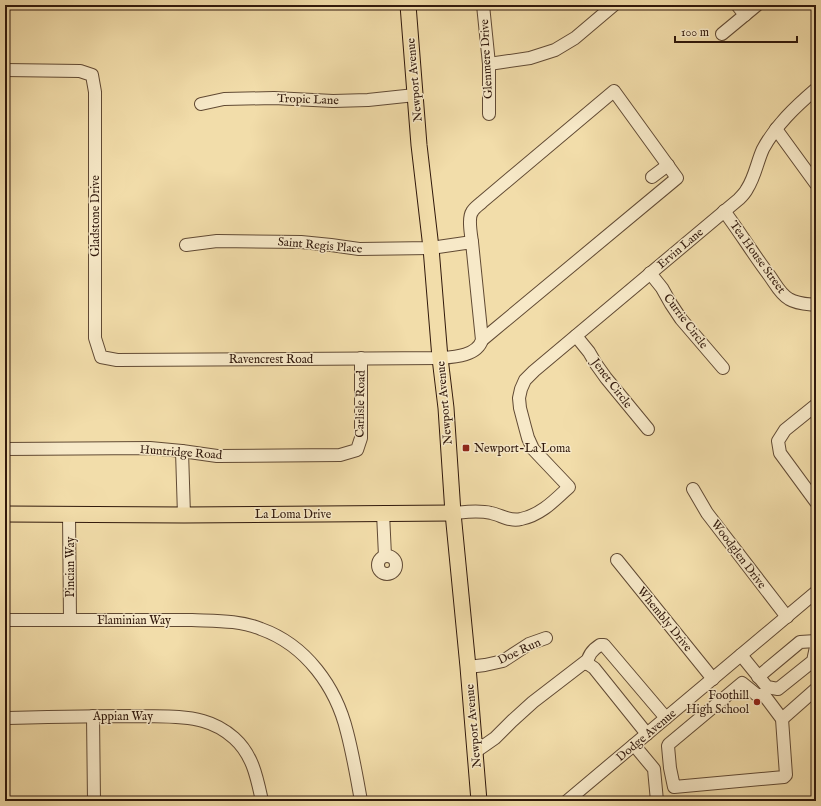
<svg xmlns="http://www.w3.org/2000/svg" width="821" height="806" font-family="'IM FELL English',serif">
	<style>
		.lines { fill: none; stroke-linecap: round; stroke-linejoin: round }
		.minor-casing { stroke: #614a34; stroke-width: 14 }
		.major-casing { stroke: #31190c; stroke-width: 17 }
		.minor { stroke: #f7e9c8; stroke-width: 12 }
		.major { stroke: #f2ddaa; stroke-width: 15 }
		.poi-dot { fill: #8f2418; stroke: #f7e9c8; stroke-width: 1.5 }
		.labels { text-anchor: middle; stroke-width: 3; stroke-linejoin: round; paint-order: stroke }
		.street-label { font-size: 12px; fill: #31190c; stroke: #f7e9c8 }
		.poi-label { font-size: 12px; fill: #31190c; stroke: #f7e9c8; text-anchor: start }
	</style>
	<rect width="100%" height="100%" fill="#f2ddaa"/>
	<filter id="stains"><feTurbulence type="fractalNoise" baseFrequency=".005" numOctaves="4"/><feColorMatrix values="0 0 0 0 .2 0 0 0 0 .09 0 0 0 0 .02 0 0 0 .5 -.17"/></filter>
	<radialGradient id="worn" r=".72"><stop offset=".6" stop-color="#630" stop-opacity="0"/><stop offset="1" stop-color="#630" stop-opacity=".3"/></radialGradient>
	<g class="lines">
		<defs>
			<g id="minor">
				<polyline points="483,5 489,64 489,114"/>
				<polyline points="737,5 745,15"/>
				<polyline points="722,34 757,5"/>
				<polyline points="489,64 530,58 555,50 575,38 614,5"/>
				<path d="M5,70L80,71L92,75L95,92V338L101,357L117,360L440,358C454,357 477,356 482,340L472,242L431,248L359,249L331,245L301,242L217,241L186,245"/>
				<polyline points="201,104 224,99 274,98 333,101 368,100 415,95"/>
				<polyline points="776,129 816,184"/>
				<polyline points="652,177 668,165"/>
				<path d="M724,211C740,232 753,254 769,275C775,283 780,294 789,299C797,304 807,304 816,305"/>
				<path d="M472,242C471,235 468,218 472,212C474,208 479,205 482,202L614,91L677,178L482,340"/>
				<polyline points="650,273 662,288 671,304 681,319 723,368"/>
				<polyline points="576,336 589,352 596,364 606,378 648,429"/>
				<polyline points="816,405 785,430 778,441 780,453 816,502"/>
				<polyline points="5,449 150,448 182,451 217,456 340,455 357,450 361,438 361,358"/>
				<polyline points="182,451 184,515"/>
				<polyline points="693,489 707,513 787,617"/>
				<polyline points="383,513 385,556"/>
				<path d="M453,513C466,512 478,510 491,513C501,515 510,522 521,519C541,515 555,500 569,487L533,449L528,438L525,427L520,408L519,398L521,389L525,380L534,371L739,199C742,196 745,193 747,189C755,177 757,162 763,149C776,125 795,107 816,89"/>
				<polyline points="69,514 70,620"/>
				<circle cx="387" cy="565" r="9"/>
				<polyline points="617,560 713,679"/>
				<path d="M5,620H192C215,621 240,620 261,629C306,645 336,687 347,732C353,755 357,778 361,801"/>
				<polyline points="741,655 767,687 778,689 813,661 816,647"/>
				<path d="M587,664C588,655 592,650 600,645H604L666,718"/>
				<polyline points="468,667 485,665 503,661 529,644 546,638"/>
				<polyline points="758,677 800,642 816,641"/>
				<polygon points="742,683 757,695 764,695 782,719 786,775 784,777 674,787 670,768 668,746 669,744"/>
				<polyline points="93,716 94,801"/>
				<path d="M5,718C49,717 92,716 136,716C158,717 181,715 203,721C214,724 225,730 234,738C253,755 257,778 262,801"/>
				<polyline points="782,719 816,689"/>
				<polyline points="634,745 654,769 657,801"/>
				<polyline points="475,752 495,738 512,721 533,702 585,662 594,668 647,734"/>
				<polyline points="567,801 816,592"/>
			</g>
			<g id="major">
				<polyline points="408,5 419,145 431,248 440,358 446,408 453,513 468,667 479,801"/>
				<polyline points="5,514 184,515 453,513"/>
			</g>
		</defs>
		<use href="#minor" class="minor-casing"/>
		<use href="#major" class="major-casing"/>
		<use href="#minor" class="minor"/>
		<use href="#major" class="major"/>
	</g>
	<g class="poi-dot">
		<rect x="462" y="444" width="8" height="8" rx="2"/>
		<circle cx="757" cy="702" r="4"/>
	</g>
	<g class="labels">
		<g class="street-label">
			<text transform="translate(486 59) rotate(-93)" y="4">Glenmere Drive</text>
			<text transform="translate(414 80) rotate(-95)" y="4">Newport Avenue</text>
			<text transform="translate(308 99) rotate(2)" y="4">Tropic Lane</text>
			<text transform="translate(95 216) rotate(-90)" y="4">Gladstone Drive</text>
			<text transform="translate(320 245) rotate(5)" y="4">Saint Regis Place</text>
			<text transform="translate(680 248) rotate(-40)" y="4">Ervin Lane</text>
			<text transform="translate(758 257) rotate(54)" y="4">Tea House Street</text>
			<text transform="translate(686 321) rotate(53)" y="4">Currie Circle</text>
			<text x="271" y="363">Ravencrest Road</text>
			<text transform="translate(612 383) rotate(53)" y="4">Jenet Circle</text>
			<text transform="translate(444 403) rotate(-95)" y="4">Newport Avenue</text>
			<text transform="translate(360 404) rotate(-89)" y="4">Carlisle Road</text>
			<text transform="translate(181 452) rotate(4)" y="4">Huntridge Road</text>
			<text x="293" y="518">La Loma Drive</text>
			<text transform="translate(739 554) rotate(53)" y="4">Woodglen Drive</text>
			<text transform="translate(70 567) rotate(-90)" y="4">Pincian Way</text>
			<text transform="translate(665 619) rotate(51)" y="4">Whembly Drive</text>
			<text x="134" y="624">Flaminian Way</text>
			<text transform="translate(519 651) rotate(-25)" y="4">Doe Run</text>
			<text x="123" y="720">Appian Way</text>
			<text transform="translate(473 726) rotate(-95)" y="4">Newport Avenue</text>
			<text transform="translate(646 735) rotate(-40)" y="4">Dodge Avenue</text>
		</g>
		<g class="poi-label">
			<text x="474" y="452">Newport-La Loma</text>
			<text x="749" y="699" text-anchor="end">Foothill<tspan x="749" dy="14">High School</tspan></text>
		</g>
	</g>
	<rect width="821" height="806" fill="none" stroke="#f2ddaa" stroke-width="20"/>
	<rect x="6" y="6" width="809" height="794" fill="none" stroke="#31190c" stroke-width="2"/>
	<rect x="10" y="10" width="801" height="786" fill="none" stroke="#31190c"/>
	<path d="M675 36v6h122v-6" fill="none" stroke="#31190c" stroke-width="2"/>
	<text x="681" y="36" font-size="12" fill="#31190c" stroke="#f7e9c8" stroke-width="3" paint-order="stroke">100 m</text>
	<rect width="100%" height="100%" filter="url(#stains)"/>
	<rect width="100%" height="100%" fill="url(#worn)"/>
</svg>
